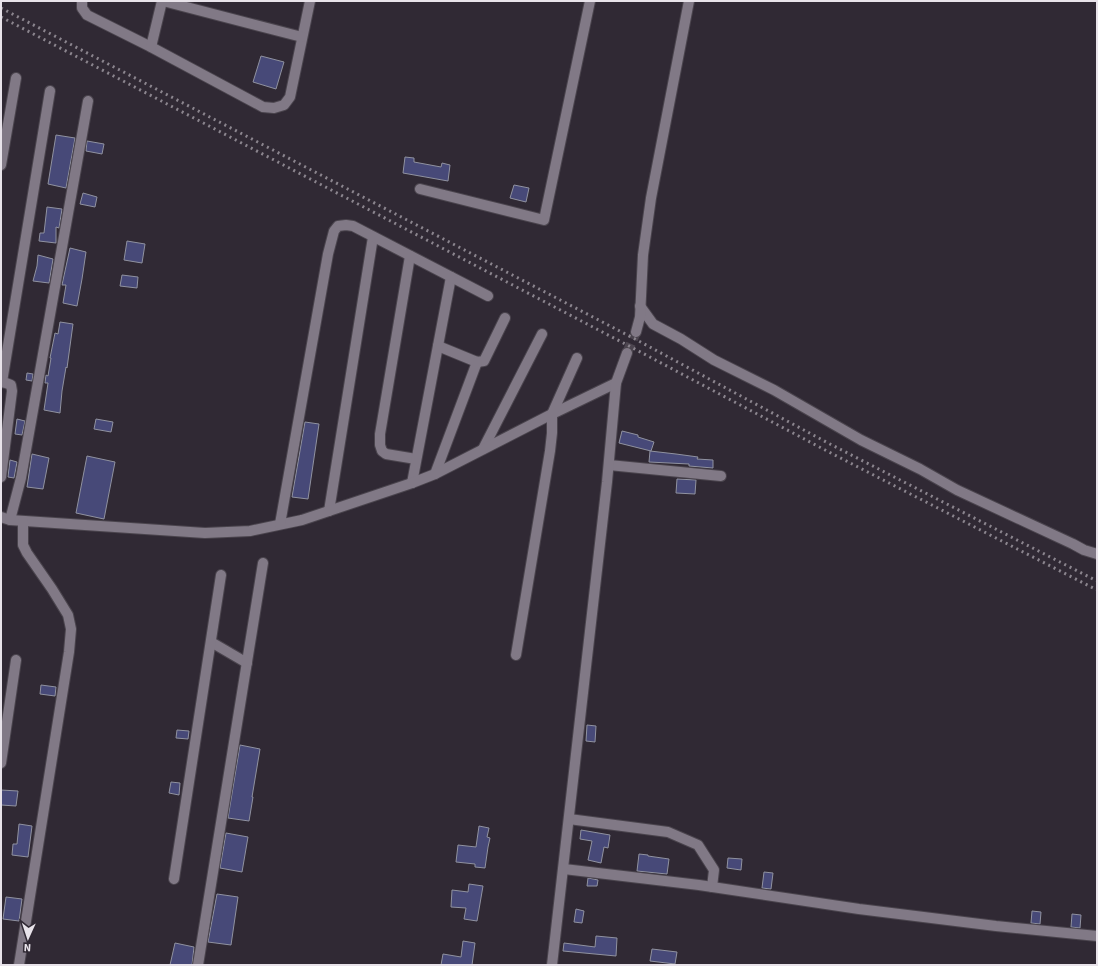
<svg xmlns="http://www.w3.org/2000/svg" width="1098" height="966" font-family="'Source Sans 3',sans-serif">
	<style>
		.building { fill: #474978; stroke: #9092a0 }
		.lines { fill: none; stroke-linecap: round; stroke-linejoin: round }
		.minor-tunnel { stroke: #4c454f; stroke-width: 10; stroke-dasharray: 10 5; stroke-linecap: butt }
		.minor-casing { stroke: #4a444d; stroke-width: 12 }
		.minor { stroke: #817986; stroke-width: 10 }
		.rail { stroke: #8b858e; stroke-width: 3; stroke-dasharray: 2 4; stroke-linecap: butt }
	</style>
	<rect width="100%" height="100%" fill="#302934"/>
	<g class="building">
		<polygon points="261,56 284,62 276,89 253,82"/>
		<polygon points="56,135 75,138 66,188 48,184"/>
		<polygon points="87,141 104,144 102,154 86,151"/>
		<polygon points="405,157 414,158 414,162 441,167 442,163 450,165 448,181 403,173"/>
		<polygon points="514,185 529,188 526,202 510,198"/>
		<polygon points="83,193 97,197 95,207 80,204"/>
		<polygon points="47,207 62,209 59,228 56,227 56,243 39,241 40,233 44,233"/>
		<polygon points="127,241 145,244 142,263 124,260"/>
		<polygon points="70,248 86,252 82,279 77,306 63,303 66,285 62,285"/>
		<polygon points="38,255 53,259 49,283 33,281 37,266"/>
		<polygon points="122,275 138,277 137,288 120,286"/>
		<polygon points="60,322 73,324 67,368 66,367 62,391 60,413 44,410 48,383 45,383 46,375 48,376 51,358 50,358 55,333 58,334"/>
		<polygon points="27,373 33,374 32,381 26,380"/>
		<polygon points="17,419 25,421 22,435 15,434"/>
		<polygon points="96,419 113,422 111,432 94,429"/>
		<polygon points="305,422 319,424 308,499 292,497"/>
		<polygon points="622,431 638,435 638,437 654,442 651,451 619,443"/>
		<polygon points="650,451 676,454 698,457 697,459 713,460 713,468 689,466 689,464 649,462"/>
		<polygon points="32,454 49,458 43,489 27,487"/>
		<polygon points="87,456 115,462 104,519 76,513"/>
		<polygon points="10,460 17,462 14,478 8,477"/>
		<polygon points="677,479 696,480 695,494 676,493"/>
		<polygon points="41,685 56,687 55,696 40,694"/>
		<polygon points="587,725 596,726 595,742 586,741"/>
		<polygon points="177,730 189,731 188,739 176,738"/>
		<polygon points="240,745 260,749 252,797 253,797 249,821 228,818"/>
		<polygon points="171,782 180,783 179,795 169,793"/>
		<polygon points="1,790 18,791 16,806 1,805"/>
		<polygon points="19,824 32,826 28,857 12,855 13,844 17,844"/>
		<polygon points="479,826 489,828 487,837 490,838 488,847 485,868 475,867 475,864 456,862 458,845 476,847"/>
		<polygon points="581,830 610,835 608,848 604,847 601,863 588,860 592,841 580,839"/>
		<polygon points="226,833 248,837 242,872 220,868"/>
		<polygon points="639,854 648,855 648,856 669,859 667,874 637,871"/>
		<polygon points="728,858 742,859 741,870 727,868"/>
		<polygon points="764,872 773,873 771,889 762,888"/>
		<polygon points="588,878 598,880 597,886 587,886"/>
		<polygon points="469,884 483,886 477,921 464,919 466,908 451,907 452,890 468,892"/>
		<polygon points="217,894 238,897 231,945 208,942"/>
		<polygon points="6,897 22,899 19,921 3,919"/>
		<polygon points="576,909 584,911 582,923 574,922"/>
		<polygon points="1032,911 1041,912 1040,924 1031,923"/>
		<polygon points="1072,914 1081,915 1080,928 1071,927"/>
		<polygon points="596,936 617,938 616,956 563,951 564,943 595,947"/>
		<polygon points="463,941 475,943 472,965 441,965 443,954 461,957"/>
		<polygon points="175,943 194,947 192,965 170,965"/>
		<polygon points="652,949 677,952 675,964 650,961"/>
	</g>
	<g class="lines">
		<polyline class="minor-tunnel" points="627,353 636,332"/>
		<defs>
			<g id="minor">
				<polyline points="82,1 82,8 87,15 151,47 263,107 274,108 284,105 290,97 310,1"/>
				<polyline points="163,1 302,37"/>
				<polyline points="151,47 162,1"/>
				<polyline points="1,165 16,78"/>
				<polyline points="420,189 544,220 590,1"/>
				<polyline points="410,256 380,434 380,445 382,451 386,454 416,459"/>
				<polyline points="640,306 653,324 681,339 714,360 774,390 861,440 920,469 957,490 1073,544 1084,550 1097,554"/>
				<polyline points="636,332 640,317 643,255 651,198 689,1"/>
				<polyline points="438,346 477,362 484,361 505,318"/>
				<polyline points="1,382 6,383 11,385 12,391 1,477"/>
				<polyline points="2,382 50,91"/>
				<polyline points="483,449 542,334"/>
				<polyline points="609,465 721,476"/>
				<polyline points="435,474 477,362"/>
				<polyline points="412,483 451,277"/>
				<polyline points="329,511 373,237"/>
				<polyline points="1,517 10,520 205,533 250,531 302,520 412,483 435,474 552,414 616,383"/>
				<polyline points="10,520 21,478 88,101"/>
				<polyline points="280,524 328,254 334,231 338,226 346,225 353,226 488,296"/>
				<polyline points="211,642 247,663"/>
				<polyline points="516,655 550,451 552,433 552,414 577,358"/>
				<polyline points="1,763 16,660"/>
				<polyline points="569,819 668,832 698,845 714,870 712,887"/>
				<polyline points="564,869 699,885 859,909 996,926 1097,936"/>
				<polyline points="174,879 221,575"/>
				<polyline points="19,965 69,652 71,629 68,615 52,589 27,553 23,545 23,521"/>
				<polyline points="198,965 263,563"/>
				<polyline points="552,965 607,482 616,383 627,353"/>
			</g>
		</defs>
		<use href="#minor" class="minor-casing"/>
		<use href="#minor" class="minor"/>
		<g class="rail">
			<polyline points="1,8 635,339 828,443 1097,581"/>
			<polyline points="1,17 631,347 825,450 1097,590"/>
		</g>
	</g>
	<rect width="1098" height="966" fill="none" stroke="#e8e3ea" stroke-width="4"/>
	<g transform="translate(28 938) rotate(183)" stroke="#302934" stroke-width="3" paint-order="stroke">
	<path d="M0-3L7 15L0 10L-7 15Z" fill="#e8e3ea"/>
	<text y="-6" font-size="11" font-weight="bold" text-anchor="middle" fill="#e8e3ea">N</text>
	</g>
</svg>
